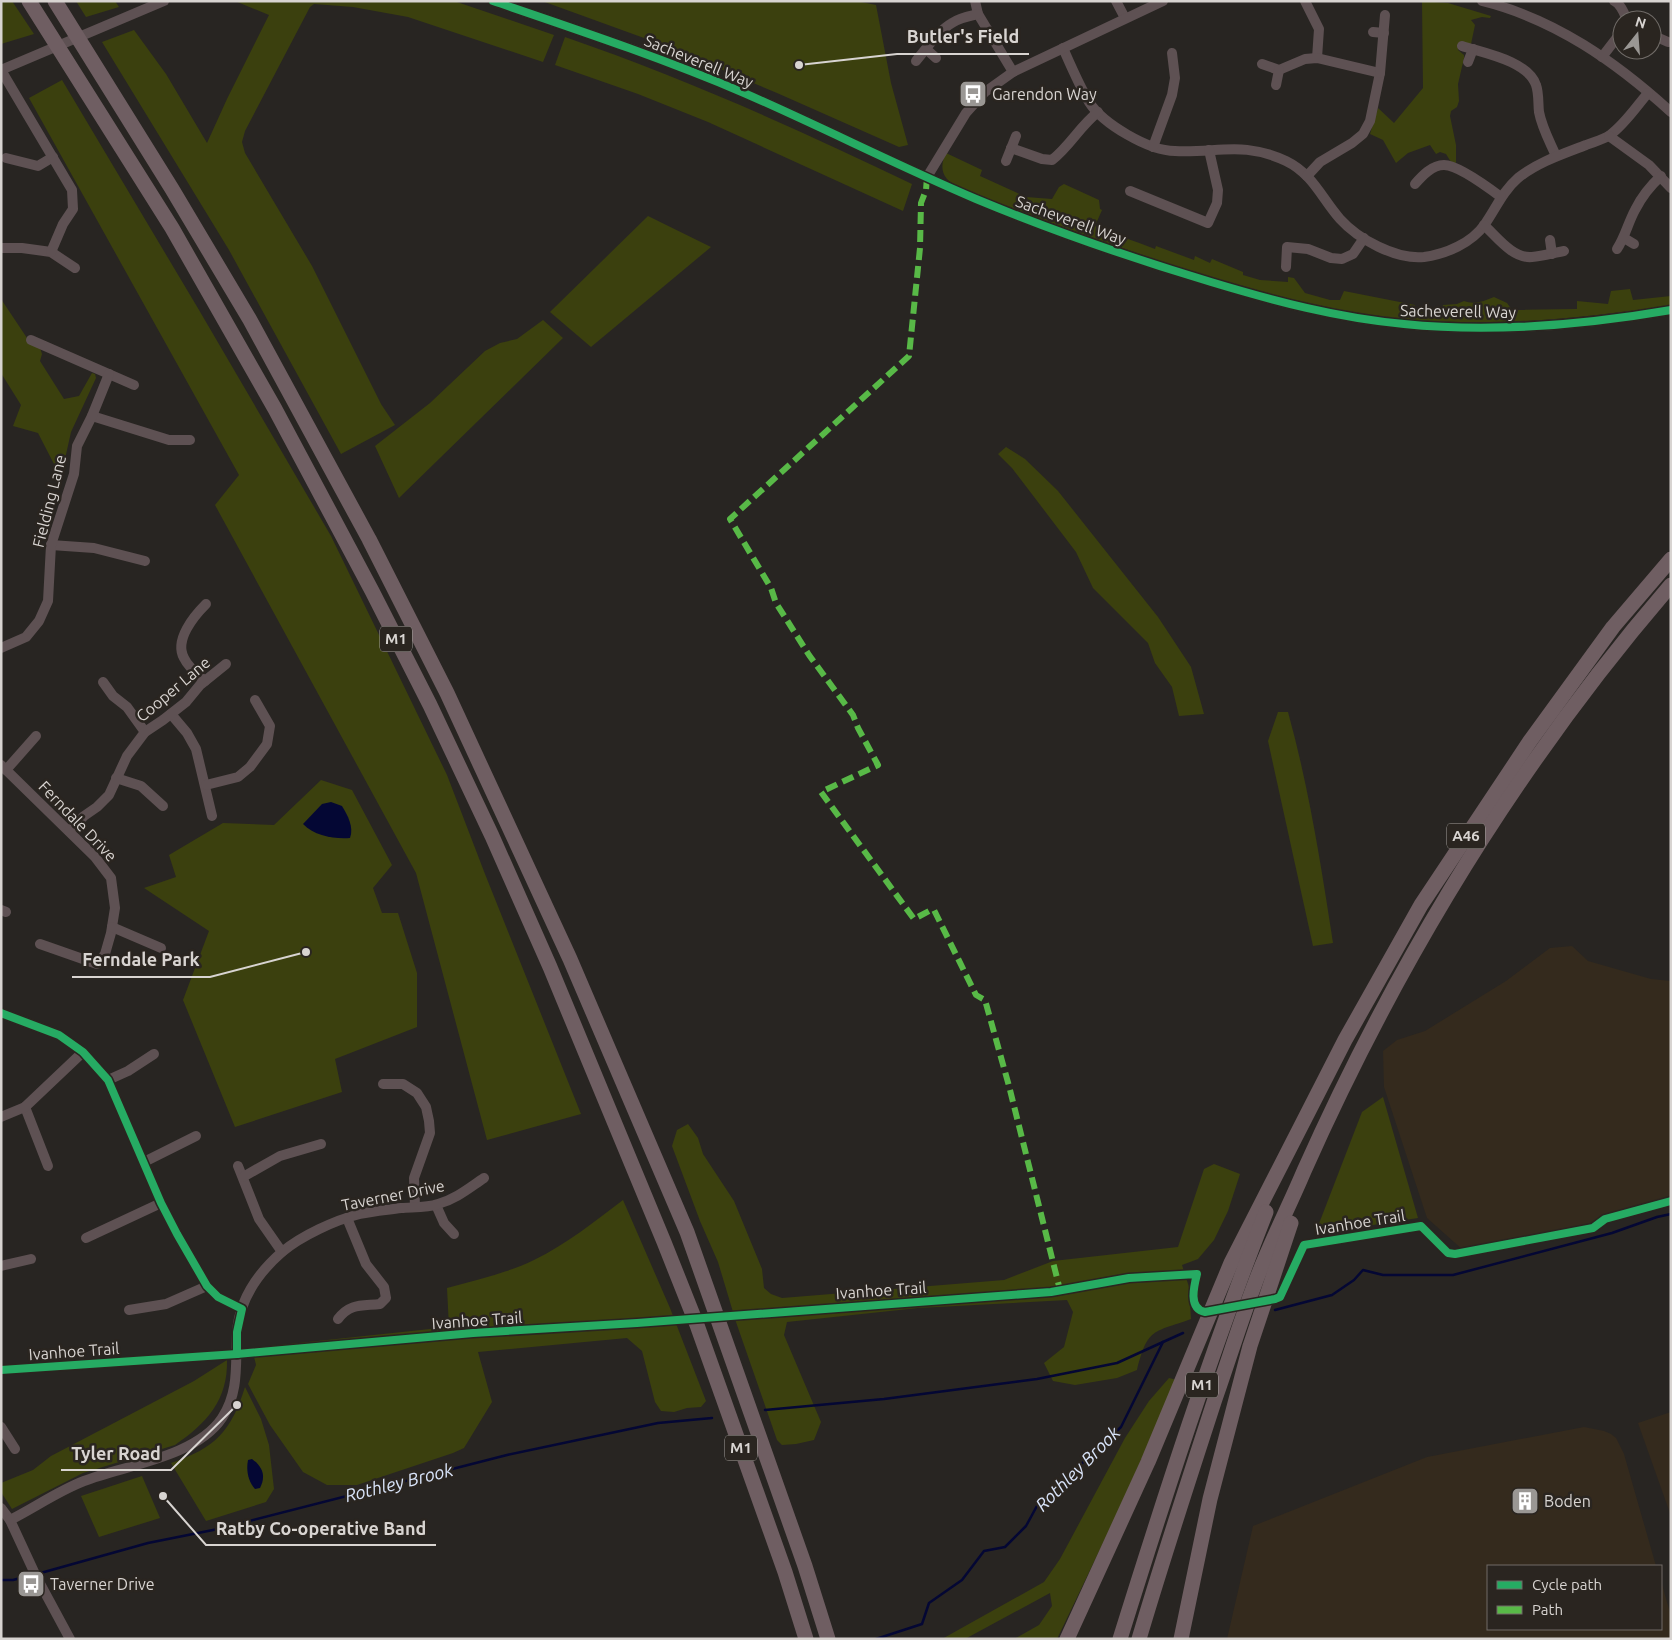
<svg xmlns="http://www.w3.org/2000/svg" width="1672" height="1640" font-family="Ubuntu,sans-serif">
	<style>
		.industrial { fill: #342a1d }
		.green { fill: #3b400e }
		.water { fill: #040734 }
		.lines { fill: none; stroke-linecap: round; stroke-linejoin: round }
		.stream { stroke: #040734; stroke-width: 2.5 }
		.minor { stroke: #5e5153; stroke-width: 10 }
		.highway { stroke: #6f5e62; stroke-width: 15 }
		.quiet { stroke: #58b947; stroke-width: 6; stroke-dasharray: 12 6; stroke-linecap: butt }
		.cycleway-casing { stroke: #2a2520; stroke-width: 11 }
		.cycleway { stroke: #26ab63; stroke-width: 8 }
		.labels { text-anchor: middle; stroke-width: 5; stroke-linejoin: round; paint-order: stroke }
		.shield { fill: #2a2520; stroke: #a4a09c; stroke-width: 1 }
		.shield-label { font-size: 15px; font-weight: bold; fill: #d8d4d1 }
		.street-label { font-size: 16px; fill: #d8d4d1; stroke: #2a2520 }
		.poi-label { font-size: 16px; fill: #d8d4d1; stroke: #2a2520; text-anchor: start }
		.water-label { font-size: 18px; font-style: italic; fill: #d9e4f9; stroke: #2a2520 }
		.leader { fill: none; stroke: #d8d4d1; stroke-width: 2 }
		.callout-dot { fill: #d8d4d1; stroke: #2a2520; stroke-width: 2 }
		.callout-label { font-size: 18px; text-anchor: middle; font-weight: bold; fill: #d8d4d1; stroke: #2a2520; stroke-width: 5; stroke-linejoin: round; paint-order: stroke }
	</style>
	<rect width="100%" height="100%" fill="#282522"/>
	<g class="industrial">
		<polygon points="1572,946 1588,961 1651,979 1671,981 1671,1198 1603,1217 1591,1224 1463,1250 1427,1218 1384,1087 1383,1051 1397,1040 1425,1031 1506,981 1550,948"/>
		<polygon points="1671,1412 1671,1516 1638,1423"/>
		<polygon points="1584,1427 1604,1431 1611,1434 1616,1438 1624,1454 1656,1566 1488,1566 1488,1629 1661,1629 1661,1581 1671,1616 1671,1639 1227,1639 1253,1526 1427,1457"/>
	</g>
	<g class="green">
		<polygon points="1,1 12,1 34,34 1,44"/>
		<polygon points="76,1 115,1 119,7 86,17"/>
		<polygon points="235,1 454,1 554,35 543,62 408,17 353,7 314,4 310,7 245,131 242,142 245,153 312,266 381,404 395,425 341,454 229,250 102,42 134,30 166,74 207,143 227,99 269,15"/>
		<polygon points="542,1 856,1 876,5 891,83 908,145 899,147 777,93 666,46"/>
		<polygon points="1422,1 1448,3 1491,16 1490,18 1482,17 1471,20 1475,25 1471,44 1460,42 1458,50 1464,55 1464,58 1458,84 1459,101 1457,107 1451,111 1450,116 1456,145 1456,163 1451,162 1446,154 1440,152 1436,154 1430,145 1408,153 1396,163 1383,140 1370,134 1378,108 1394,123 1423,88"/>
		<path d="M565,37C684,78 798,129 912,184L903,211L708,122L638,94L555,65Z"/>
		<polygon points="62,80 199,310 331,536 447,775 485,874 581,1114 487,1140 416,873 215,505 239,475 29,98"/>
		<path d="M946,153L982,170L980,176L1026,197L1052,199L1059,187L1064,184L1099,200L1100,209L1102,210L1095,226C1115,235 1135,241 1155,249L1156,246L1194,260L1195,256L1210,263L1212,259L1243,272V275L1260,280L1288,282V277L1294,278L1305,293L1330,300H1340L1344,291L1415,305L1413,312L1441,314L1443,305L1457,304L1464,301C1475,305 1484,301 1494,297L1507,303L1512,310L1577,309V301L1608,304L1611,291L1630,289L1633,300L1671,296V305C1582,319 1492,327 1403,319C1332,312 1263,293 1194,272C1135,253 1076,232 1018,210C1004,205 955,188 947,179C940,171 942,161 946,153Z"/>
		<polygon points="648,216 711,247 591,347 550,312"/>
		<polygon points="1,299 29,341 40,348 42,354 40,361 64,399 79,396 92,373 95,374 96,378 71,432 63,468 54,464 38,433 13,426 21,405 1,373"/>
		<polygon points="543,320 563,338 399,498 375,446 430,403 485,351 500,343 517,339"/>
		<polygon points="1006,447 1025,459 1058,491 1158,617 1191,667 1204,714 1179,716 1172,687 1155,663 1148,643 1093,588 1076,552 1012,468 998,454"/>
		<path d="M1278,712H1288C1309,788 1321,865 1333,943L1313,946L1268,741Z"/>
		<polygon points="321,780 352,790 392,865 373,888 382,913 398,913 417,973 417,1027 335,1059 342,1092 235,1127 183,1000 209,931 144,888 176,877 169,855 223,823 274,825"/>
		<polygon points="1383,1097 1418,1218 1315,1234 1362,1112"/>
		<path d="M688,1124L698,1138L703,1154L734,1201L762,1269L764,1288L771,1294L782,1298L1004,1280L1053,1261L1178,1247L1204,1169L1214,1164L1240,1174L1228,1211L1214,1240L1198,1259L1182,1265L1189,1287L1191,1319C1153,1333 1148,1327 1137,1370L1117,1378L1075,1385L1053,1381L1044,1363L1064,1347L1073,1312L1067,1300L918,1308L787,1322L784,1335L821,1422L814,1440L796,1444L782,1445L777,1440L736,1322L718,1262L700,1221L672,1146L677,1130Z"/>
		<path d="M623,1200L670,1308L706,1401L701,1407L687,1408L674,1412L661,1411L655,1402L642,1351L627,1338L478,1352L492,1402L464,1448L453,1453L357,1485H327L303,1472L270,1425L248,1384L256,1365L252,1348L449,1327L447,1288C477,1280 507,1273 534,1260C567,1244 595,1221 623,1200Z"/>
		<path d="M227,1360C228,1400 207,1423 175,1445L83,1473L12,1509L1,1492V1483L33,1470L51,1456L194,1381Z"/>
		<polygon points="1169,1378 1177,1380 1115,1518 1057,1639 1014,1639 1039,1625 1052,1606 1050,1593 965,1639 942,1639 1044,1582 1060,1559 1125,1438 1149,1401"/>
		<path d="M245,1387L261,1419L269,1445L274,1489L266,1502L206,1521L171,1463C215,1448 231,1432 245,1387Z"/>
		<polygon points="142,1476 160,1518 99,1537 81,1496"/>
	</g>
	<g class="water">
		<path d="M331,802L342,806C348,816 354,827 350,838C333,839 315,836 303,824L322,804Z"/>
		<path d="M252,1459C263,1467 266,1476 260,1488L255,1489C248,1481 246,1470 248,1460Z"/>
	</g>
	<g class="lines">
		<g class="stream">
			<polyline points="1275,1310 1332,1295 1354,1280 1363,1270 1383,1275 1453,1275 1612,1233 1657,1217 1671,1214"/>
			<polyline points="765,1410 884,1399 1037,1379 1117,1363 1163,1342"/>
			<polyline points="37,1574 148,1543 218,1529 507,1455 658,1423 712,1418"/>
			<polyline points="1,1580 13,1580 32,1575"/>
			<polyline points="876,1639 922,1624 929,1603 962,1580 984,1551 1005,1547 1026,1526 1038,1504 1121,1427 1163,1342 1183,1333"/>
		</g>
		<g class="minor">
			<path d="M493,1C578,30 662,58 744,93C822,127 898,166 976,199C1053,231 1131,258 1211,282C1274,301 1338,318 1404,324C1492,333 1584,325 1671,310"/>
			<polyline points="975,1 978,14 1013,72"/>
			<polyline points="1116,1 1125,18"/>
			<polyline points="1305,1 1319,29 1317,58"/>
			<path d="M1482,1C1555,19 1616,62 1671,112"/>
			<path d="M1614,1C1621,4 1624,13 1627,20"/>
			<polyline points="1373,32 1384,33"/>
			<polyline points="1652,35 1668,42"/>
			<path d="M1462,46C1484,53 1528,61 1536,85C1539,93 1538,104 1539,112C1542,128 1550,142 1556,156"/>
			<path d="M1063,48C1071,66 1079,85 1089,102C1103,124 1149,151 1175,151C1218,153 1244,141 1286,161C1313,174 1322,199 1340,219C1358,239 1396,260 1424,257C1446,254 1472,243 1485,224C1496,208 1503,191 1518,178C1538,162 1563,154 1586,145C1593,142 1603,140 1610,135C1625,124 1636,107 1648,93"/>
			<polyline points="926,49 936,58"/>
			<polyline points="1602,57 1622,31"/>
			<path d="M916,61C927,48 938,31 952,23C959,18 969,16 978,14"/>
			<polyline points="1468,62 1473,49"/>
			<polyline points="1262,64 1279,70 1305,59 1317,58 1380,73 1370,121 1363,134 1352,143 1320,162 1307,176"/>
			<polyline points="1380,73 1385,15"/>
			<polyline points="1276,85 1279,70"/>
			<polyline points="1609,136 1649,165 1671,188"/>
			<polyline points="1153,147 1172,95 1175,78 1172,53"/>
			<path d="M1011,148L1042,159L1052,160C1070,146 1080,126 1098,112"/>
			<polyline points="6,158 38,166 53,157"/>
			<polyline points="1006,161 1016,136"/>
			<polyline points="927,177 966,113 985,92 1013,72 1163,1"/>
			<path d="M1415,184C1422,176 1432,165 1444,165C1458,165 1489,188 1501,197"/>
			<polyline points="1130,191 1208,223 1217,203 1218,190 1209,150"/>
			<path d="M1484,225C1497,237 1513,259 1532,257C1543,256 1553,253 1564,251"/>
			<polyline points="1624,238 1634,244"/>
			<polyline points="1550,240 1552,254"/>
			<polyline points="1,248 22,248 51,252 75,268"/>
			<path d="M1617,249C1625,237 1628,223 1635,210C1642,196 1650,186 1661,176"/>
			<polyline points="51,252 63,224 73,209 72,190 1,70 164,1"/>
			<polyline points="1286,267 1287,247 1308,249 1331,258 1342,259 1353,254 1364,238"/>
			<polyline points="31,340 134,385"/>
			<polyline points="92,416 169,440 190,440"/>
			<polyline points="51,545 94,548 145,561"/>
			<polyline points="1,648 26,637 39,621 48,601 51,545 74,474 77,446 92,416 109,374"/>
			<path d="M205,681C198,675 188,667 184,658C174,640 194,616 206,604"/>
			<polyline points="103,682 113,696 127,707 145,732"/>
			<polyline points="171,714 187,733 196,749 212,816"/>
			<polyline points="1,765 95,857 111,878 115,908 111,933 105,954 97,964 40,944"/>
			<polyline points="6,770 36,736"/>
			<polyline points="116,778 141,786 163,806"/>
			<polyline points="206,785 238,777 250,767 267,744 270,726 255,700"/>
			<polyline points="69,831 84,816 97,807 109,795 127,756 145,732 163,720 186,702 200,685 226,664"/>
			<polyline points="1,910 6,912"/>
			<polyline points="112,927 161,948"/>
			<polyline points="1,1013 59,1035 83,1052 108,1080 161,1203 177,1234 207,1286 218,1297 242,1309"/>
			<polyline points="108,1080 128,1071 154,1054"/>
			<polyline points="383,1084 403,1084 417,1093 426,1107 429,1121 430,1133 414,1178 415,1207"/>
			<polyline points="25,1107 48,1166"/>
			<polyline points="1,1117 25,1107 83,1052"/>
			<polyline points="144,1162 196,1136"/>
			<polyline points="238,1166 259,1219 282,1252"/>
			<polyline points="243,1177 280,1156 321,1144"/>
			<polyline points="436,1205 444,1223 454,1234"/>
			<polyline points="86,1238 161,1203"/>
			<polyline points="1,1266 31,1259"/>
			<polyline points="129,1310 166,1304 207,1286"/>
			<path d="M338,1319C350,1303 362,1306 380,1304L386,1298L384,1287L366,1264L347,1218"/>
			<polyline points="1,1427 15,1449"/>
			<polyline points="1,1508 10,1520 36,1576 70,1639"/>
			<path d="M10,1520C34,1508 58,1491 84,1481C126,1465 196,1457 222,1418C240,1391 235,1362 237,1333C239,1300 258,1273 282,1252C301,1236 335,1220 360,1214C373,1211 387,1210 401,1208C413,1207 427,1208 438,1204C456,1199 469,1188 484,1178"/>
		</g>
		<g class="highway">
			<polyline points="29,1 172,228 275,409 372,591 430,705 492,836 550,967 664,1242 697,1325 785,1572 806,1639"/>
			<polyline points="55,1 172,189 250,320 369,539 447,693 570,959 687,1232 805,1566 828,1639"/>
			<polyline points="1067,1639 1148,1462 1231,1263 1345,1040 1421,905 1530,741 1613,627 1671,559"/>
			<path d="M1120,1639C1165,1495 1211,1352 1266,1212"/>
			<path d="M1139,1639C1163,1558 1189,1479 1215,1399C1228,1362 1240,1323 1254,1286C1268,1247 1288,1209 1304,1171C1398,960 1520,760 1671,585"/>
			<polyline points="1181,1639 1210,1499 1250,1346 1291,1223"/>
		</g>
		<polyline class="quiet" points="927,177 926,190 921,203 920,248 909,356 730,519 771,588 776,603 809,655 853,715 858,728 878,765 821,792 914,919 931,910 934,910 976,995 985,1000 1009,1086 1060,1290"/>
		<defs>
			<g id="cycleway">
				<path d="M493,1C578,30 662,58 744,93C822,127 898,166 976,199C1053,231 1131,258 1211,282C1274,301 1338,318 1404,324C1492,333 1584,325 1671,310"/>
				<polyline points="1,1013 59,1035 83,1052 108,1080 161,1203 177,1234 207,1286 218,1297 242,1309 237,1332 237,1354"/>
				<path d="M1,1370L237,1354L473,1333L637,1323L1051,1292L1129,1278L1197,1274C1194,1286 1188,1309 1205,1312L1275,1299L1280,1297L1304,1245L1421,1226L1448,1253L1455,1254L1593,1228L1605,1219L1671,1201"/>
			</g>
		</defs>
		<use href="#cycleway" class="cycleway-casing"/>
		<use href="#cycleway" class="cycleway"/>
	</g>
	<defs>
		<symbol id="bus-square" viewBox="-11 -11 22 22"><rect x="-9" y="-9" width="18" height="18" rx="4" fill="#9a9794" stroke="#2a2520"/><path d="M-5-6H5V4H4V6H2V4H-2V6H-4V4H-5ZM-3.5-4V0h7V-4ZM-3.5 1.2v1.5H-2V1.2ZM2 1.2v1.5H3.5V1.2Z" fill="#fff"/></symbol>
		<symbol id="building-square" viewBox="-11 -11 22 22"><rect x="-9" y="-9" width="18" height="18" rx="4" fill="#9a9794" stroke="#2a2520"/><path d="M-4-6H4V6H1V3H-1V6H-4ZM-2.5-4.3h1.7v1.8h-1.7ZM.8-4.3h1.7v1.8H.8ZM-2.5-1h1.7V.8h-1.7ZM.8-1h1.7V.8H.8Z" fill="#fff"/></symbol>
	</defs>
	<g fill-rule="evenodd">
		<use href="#bus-square" x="957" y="78" width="32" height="32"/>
		<use href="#building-square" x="1509" y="1485" width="32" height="32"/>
		<use href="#bus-square" x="15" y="1568" width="32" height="32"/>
	</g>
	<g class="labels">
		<g class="shield">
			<rect x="380" y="626.5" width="32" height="25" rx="4"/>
			<rect x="1447" y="823.5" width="38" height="25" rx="4"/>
			<rect x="1186" y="1372.5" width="32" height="25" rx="4"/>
			<rect x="725" y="1435.5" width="32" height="25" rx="4"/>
		</g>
		<g class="shield-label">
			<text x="396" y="644">M1</text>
			<text x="1466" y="841">A46</text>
			<text x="1202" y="1390">M1</text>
			<text x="741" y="1453">M1</text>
		</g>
		<g class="street-label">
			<text transform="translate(699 61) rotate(22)" y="6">Sacheverell Way</text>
			<text transform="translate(1071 220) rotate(20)" y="6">Sacheverell Way</text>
			<text transform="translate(1458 311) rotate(1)" y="6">Sacheverell Way</text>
			<text transform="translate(49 501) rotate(-76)" y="6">Fielding Lane</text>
			<text transform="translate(173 689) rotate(-40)" y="6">Cooper Lane</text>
			<text transform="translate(78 821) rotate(46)" y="6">Ferndale Drive</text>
			<text transform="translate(393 1195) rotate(-11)" y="6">Taverner Drive</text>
			<text transform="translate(1360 1222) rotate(-9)" y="6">Ivanhoe Trail</text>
			<text transform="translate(881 1290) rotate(-4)" y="6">Ivanhoe Trail</text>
			<text transform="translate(477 1320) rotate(-4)" y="6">Ivanhoe Trail</text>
			<text transform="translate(74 1351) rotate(-4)" y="6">Ivanhoe Trail</text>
		</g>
		<g class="poi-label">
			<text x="992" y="100">Garendon Way</text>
			<text x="1544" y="1507">Boden</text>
			<text x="50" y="1590">Taverner Drive</text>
		</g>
		<g class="water-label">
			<text transform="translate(1078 1469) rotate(-45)" y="6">Rothley Brook</text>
			<text transform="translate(399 1483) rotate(-14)" y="6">Rothley Brook</text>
		</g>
	</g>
	<path class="leader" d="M799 65L897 54H1029M306 952L210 977H72M237 1405L171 1470H61M163 1496L206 1545H436"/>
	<g class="callout-dot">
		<circle cx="799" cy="65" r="5"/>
		<circle cx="306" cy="952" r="5"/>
		<circle cx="237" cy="1405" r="5"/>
		<circle cx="163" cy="1496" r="5"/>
	</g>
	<g class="callout-label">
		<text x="963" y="43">Butler's Field</text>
		<text x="141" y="966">Ferndale Park</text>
		<text x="116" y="1460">Tyler Road</text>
		<text x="321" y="1535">Ratby Co-operative Band</text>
	</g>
	<rect width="1672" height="1640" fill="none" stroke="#d8d4d1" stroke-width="5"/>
	<rect x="1487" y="1565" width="175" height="65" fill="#2a2520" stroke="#706b67"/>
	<rect x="1497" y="1581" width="25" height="8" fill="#26ab63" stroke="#706b67"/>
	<text x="1532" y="1590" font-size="15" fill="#d8d4d1">Cycle path</text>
	<rect x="1497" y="1606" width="25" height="8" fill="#58b947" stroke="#706b67"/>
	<text x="1532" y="1615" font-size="15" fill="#d8d4d1">Path</text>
	<g transform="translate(1637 35) rotate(17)"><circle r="24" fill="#2a2520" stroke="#706b67"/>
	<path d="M0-4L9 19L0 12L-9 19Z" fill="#9a9794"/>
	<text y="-8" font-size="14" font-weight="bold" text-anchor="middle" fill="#d8d4d1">N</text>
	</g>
</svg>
